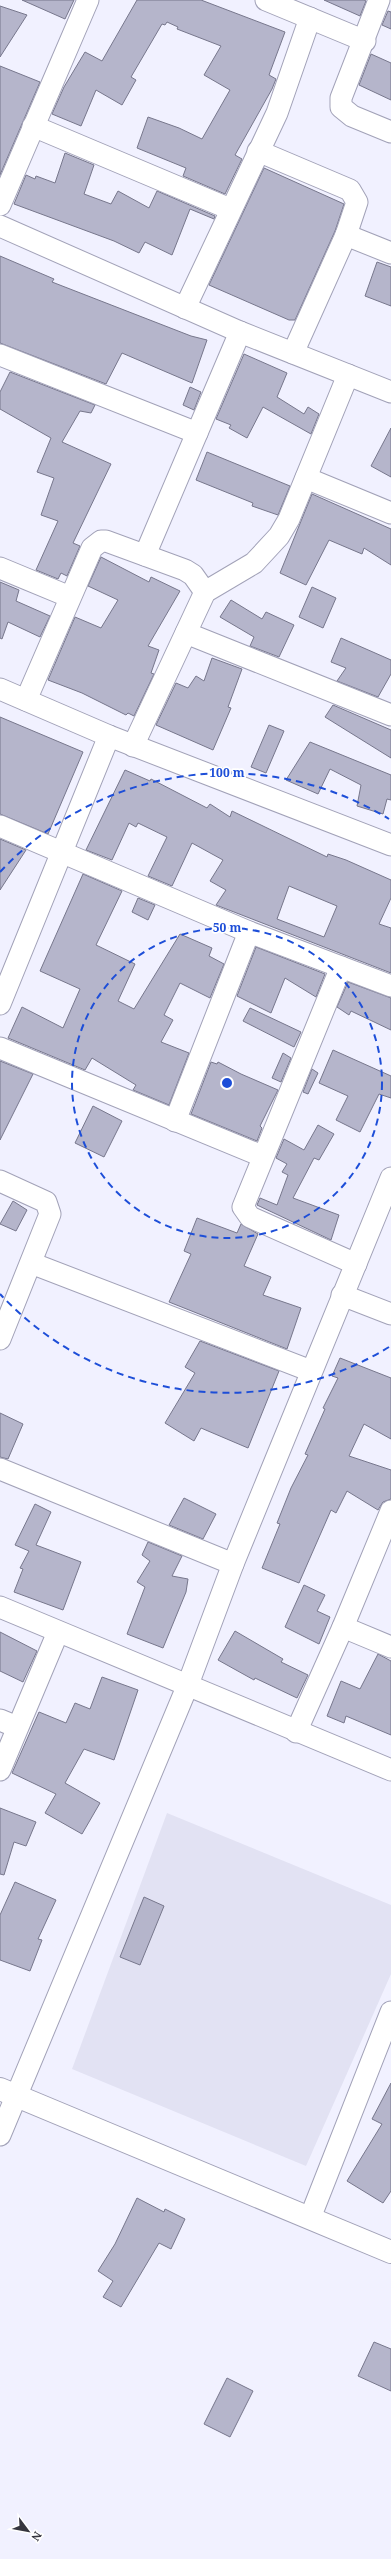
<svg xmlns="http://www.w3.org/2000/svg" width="391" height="2559" font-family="'Noto Serif',serif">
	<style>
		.built { fill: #e2e2f3 }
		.building { fill: #b5b5cb; stroke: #77778c; fill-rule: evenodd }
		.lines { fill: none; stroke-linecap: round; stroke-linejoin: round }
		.minor-casing { stroke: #a2a2b8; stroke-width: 23 }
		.tertiary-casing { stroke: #a2a2b8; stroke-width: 24 }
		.minor { stroke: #fff; stroke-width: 21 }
		.tertiary { stroke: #fff; stroke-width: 22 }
		.ring { fill: none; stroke: #1d4ed8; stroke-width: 2; stroke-dasharray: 7 5 }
		.centre { fill: #1d4ed8; stroke: #fff; stroke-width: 2 }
		.ring-label { font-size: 12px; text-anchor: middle; font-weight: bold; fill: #1d4ed8; stroke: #fff; stroke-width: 3.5; stroke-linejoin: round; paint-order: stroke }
	</style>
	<rect width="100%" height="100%" fill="#f1f1ff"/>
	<polygon class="built" points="167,1813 391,1905 391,1974 306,2166 72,2069"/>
	<g class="building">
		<polygon points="22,0 74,0 65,19"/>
		<polygon points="137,0 201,0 285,32 269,75 276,79 272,89 235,155 242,159 225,194 183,176 186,168 137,148 148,117 179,128 202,139 230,90 204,75 221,46 177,29 178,27 167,22 165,25 162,24 131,77 136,80 122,105 96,90 81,126 52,114 64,87 85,52 102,61"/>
		<polygon points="324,0 364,0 366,1 360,16"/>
		<polygon points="0,6 27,15 0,57"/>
		<polygon points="388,11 391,12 391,29 382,25"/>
		<polygon points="371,54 391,63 391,100 359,85"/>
		<polygon points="0,66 40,82 0,175"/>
		<polygon points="65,153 94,165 84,194 111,204 118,191 149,208 157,191 215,216 214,219 190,209 172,255 145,242 139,253 114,241 14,204 26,175 35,179 36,176 55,183"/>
		<polygon points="264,168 344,204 335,231 295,320 289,320 209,285"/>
		<polygon points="0,256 54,279 52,282 191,336 207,340 192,383 122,353 106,384 0,343"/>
		<polygon points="377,262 391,267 391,306 365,296"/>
		<polygon points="244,354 287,373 277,397 304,414 308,407 319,414 311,434 263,407 247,438 229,428 231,425 216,419"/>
		<polygon points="10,372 95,405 91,413 80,411 62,442 111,464 73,543 80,546 67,576 61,573 58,579 36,570 58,521 41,515 54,478 37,472 51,438 0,409 0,392"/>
		<polygon points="190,387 201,392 194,410 183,405"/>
		<polygon points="391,428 391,477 371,466"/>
		<polygon points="207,452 290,486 278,515 252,506 253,503 196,480"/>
		<polygon points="312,494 391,529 391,565 364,548 362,554 329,540 306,585 280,573"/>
		<polygon points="101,557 149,582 151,577 180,591 148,646 159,650 151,673 154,674 134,716 128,713 126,715 82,693 48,680 75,617 101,628 118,600 88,586"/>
		<polygon points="0,582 19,590 16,601 50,616 40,637 8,622 2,639 0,638"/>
		<polygon points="312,587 336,598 323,628 299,617"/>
		<polygon points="231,600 262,619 266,612 294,625 279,657 250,646 254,637 220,617"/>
		<polygon points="341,638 391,660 391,674 378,697 337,681 346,668 331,662"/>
		<polygon points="212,658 242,669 228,707 231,708 213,750 156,725 176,683 188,688 196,676 204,681"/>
		<polygon points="333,705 391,730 391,758 325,717"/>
		<polygon points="0,717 83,752 48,834 0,814"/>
		<polygon points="269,725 284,731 266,773 251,767"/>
		<polygon points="310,742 391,775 391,800 387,799 383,814 357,806 361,785 330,769 318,794 286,780"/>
		<path d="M125,770L150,781L151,779L207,808L210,804L230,817L232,811L327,857L328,854L346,860L391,880V898L379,924L391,928V973L216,905L226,890L210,881L223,860L192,843L172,886L148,876L167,837L138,823L136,827L129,823L112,860L86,850ZM289,886L337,906L324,937L277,919Z"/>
		<polygon points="0,839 26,850 0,890"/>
		<polygon points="83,874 122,891 96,945 135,964 118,1001 134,1009 180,934 212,948 209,956 224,964 210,998 180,983 164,1015 173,1020 161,1042 189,1053 169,1105 133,1090 136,1085 92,1058 85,1070 8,1038 22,1007 63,1028 80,989 40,971"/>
		<polygon points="138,898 155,905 148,920 132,912"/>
		<polygon points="256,947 325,974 316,997 285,978 271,1013 237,996"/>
		<polygon points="348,982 391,998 391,1030 351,1011 349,1015 337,1007"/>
		<polygon points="250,1008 301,1032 294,1047 243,1021"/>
		<polygon points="333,1050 391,1076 391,1098 379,1094 360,1132 336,1120 348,1096 319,1083"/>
		<polygon points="283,1053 291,1058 281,1082 272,1078"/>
		<polygon points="0,1061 33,1074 0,1140"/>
		<polygon points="211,1062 217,1064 218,1062 241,1074 278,1090 260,1126 262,1128 257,1141 191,1114"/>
		<polygon points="312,1069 318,1073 308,1094 303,1092"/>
		<polygon points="93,1106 122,1121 104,1157 75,1143"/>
		<polygon points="318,1125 334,1134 319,1160 314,1158 293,1198 339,1215 331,1240 257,1205 260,1198 277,1205 288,1175 282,1172 287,1164 276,1158 284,1139 304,1150"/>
		<polygon points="13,1201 27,1210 16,1231 0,1224"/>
		<polygon points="197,1218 237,1233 241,1224 258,1234 244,1266 271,1277 263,1295 301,1308 287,1349 169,1302 191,1254 184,1251"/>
		<polygon points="200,1341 279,1371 248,1448 201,1428 194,1441 165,1423 195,1373 185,1367"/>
		<polygon points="340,1358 391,1378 391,1439 364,1424 349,1456 391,1470 391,1499 383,1502 378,1510 347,1491 336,1513 331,1510 299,1583 262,1568 280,1524 277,1523 291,1488 308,1455 305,1454 325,1409 323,1408 338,1378 332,1376"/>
		<polygon points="0,1413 23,1424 8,1459 0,1457"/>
		<polygon points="184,1498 216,1514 203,1539 169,1525"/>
		<polygon points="35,1504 51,1512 36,1545 81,1562 63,1610 14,1592 23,1569 20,1568 29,1551 15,1545"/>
		<polygon points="148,1542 182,1556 172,1576 188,1579 186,1592 163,1648 127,1634 145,1587 137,1582 150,1561 142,1555"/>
		<polygon points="304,1585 325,1595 317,1611 330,1617 319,1644 285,1627"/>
		<polygon points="235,1631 283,1659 281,1662 308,1675 297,1698 255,1678 254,1680 218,1660"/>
		<polygon points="0,1632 37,1651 23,1682 0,1671"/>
		<polygon points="378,1654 391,1661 391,1735 346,1716 344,1723 327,1716 341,1681 360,1689"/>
		<polygon points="102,1677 138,1690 114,1760 84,1749 65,1783 100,1803 82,1834 45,1813 56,1794 12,1773 39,1712 66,1723 75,1703 90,1709"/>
		<polygon points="0,1808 36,1822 26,1846 14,1842 4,1875 0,1874"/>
		<polygon points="15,1882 56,1900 38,1939 42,1940 30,1971 0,1960 0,1915"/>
		<polygon points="144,1897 164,1906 140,1965 120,1957"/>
		<polygon points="391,2083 391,2191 383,2203 347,2181 382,2124 372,2119"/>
		<polygon points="137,2198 164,2212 165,2209 185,2219 171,2249 159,2243 121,2307 103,2297 113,2281 98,2271 115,2244"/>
		<polygon points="374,2342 391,2349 391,2391 358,2376"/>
		<polygon points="227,2378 253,2391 230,2437 204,2424"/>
	</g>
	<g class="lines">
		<defs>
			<g id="minor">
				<polyline points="266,0 365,41"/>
				<polyline points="379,0 341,98 341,107 352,116 391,132"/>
				<polyline points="33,126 230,209"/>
				<polyline points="258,151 350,190 357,202 346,235 293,353"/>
				<polyline points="0,205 88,0"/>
				<polyline points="0,226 240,332 391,392"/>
				<polyline points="346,235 391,253"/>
				<polyline points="185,308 277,113 310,18"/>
				<polyline points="0,355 197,433"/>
				<polyline points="306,478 391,513"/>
				<polyline points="145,555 240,332"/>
				<polyline points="0,568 70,597"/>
				<polyline points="186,633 391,715"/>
				<polyline points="0,689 109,736 391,845"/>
				<polyline points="26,700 92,548 101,541 106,541 185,570 193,575 205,592"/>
				<polyline points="133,746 205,592 254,563 279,536 289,519 348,375"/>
				<polyline points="0,826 249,932"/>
				<polyline points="341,967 243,1207 250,1217 356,1264"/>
				<polyline points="0,1004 109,736"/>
				<polyline points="0,1048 262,1156"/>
				<polyline points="175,1121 249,932 391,986"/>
				<polyline points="0,1181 46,1202 50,1214 0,1339"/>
				<polyline points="31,1263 311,1371"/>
				<polyline points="342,1295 391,1314"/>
				<polyline points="0,1469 233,1564"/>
				<polyline points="0,1607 391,1770"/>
				<polyline points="343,1627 391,1647"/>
				<polyline points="0,1720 17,1727"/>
				<polyline points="296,1732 343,1627 391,1511"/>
				<polyline points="0,1770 58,1632"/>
				<polyline points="0,2135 187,1687 233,1564 391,1178"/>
				<polyline points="310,2218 391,2012"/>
			</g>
			<polyline id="tertiary" points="0,2089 391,2252"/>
		</defs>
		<use href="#minor" class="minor-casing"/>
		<use href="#tertiary" class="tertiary-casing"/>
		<use href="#minor" class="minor"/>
		<use href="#tertiary" class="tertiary"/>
	</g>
	<g class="ring">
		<circle cx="227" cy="1083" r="155"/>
		<path d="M389 1347A310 310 0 0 1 0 1294M0 872A310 310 0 0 1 389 819"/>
	</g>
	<circle cx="227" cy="1083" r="6" class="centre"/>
	<g class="ring-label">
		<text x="227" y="777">100 m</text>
		<text x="227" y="932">50 m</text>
	</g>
	<g transform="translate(28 2531) rotate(122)" stroke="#ffffff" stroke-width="3" paint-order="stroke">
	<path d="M0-3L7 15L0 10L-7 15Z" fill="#35353e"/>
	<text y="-6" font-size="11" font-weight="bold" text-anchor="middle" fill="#35353e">N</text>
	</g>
</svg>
